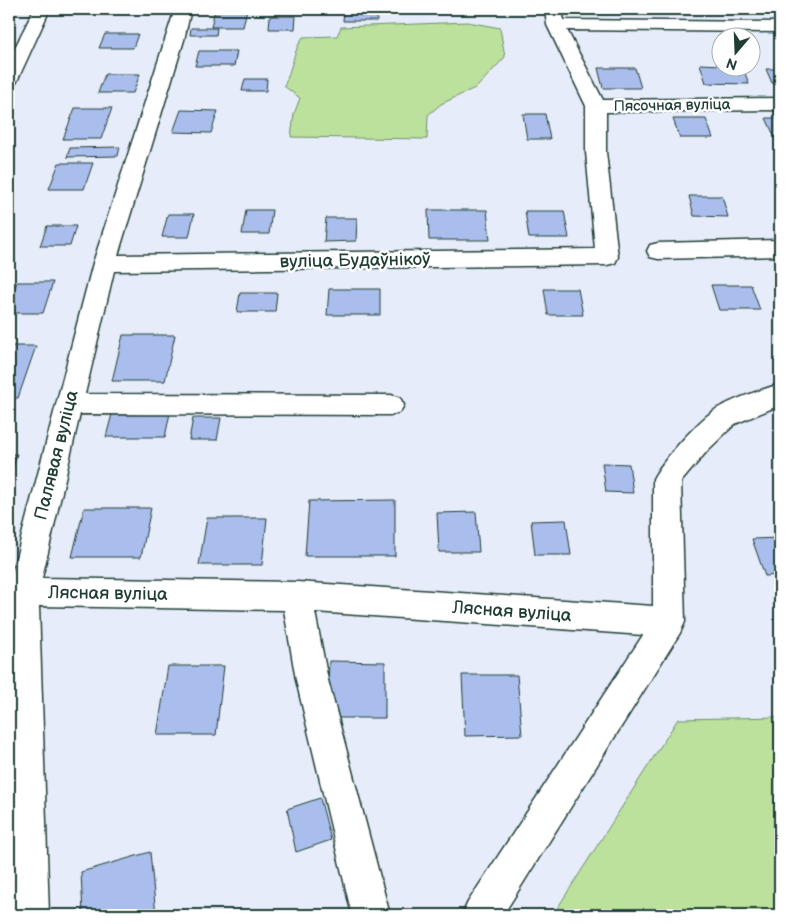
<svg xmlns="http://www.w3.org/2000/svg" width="789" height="924" font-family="'Balsamiq Sans',sans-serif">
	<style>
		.green { fill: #bbe19c; stroke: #6d8f68 }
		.building { fill: #aabeed; stroke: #1f3d34 }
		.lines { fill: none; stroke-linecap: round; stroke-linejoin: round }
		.minor-casing { stroke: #1f3d34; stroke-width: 3 }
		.minor { fill: #fff; fill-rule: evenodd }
		.labels { text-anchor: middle; stroke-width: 5; stroke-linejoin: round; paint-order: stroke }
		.far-street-label { font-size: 15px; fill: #1f3d34; stroke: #fff }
		.street-label { font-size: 18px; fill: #1f3d34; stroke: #fff }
	</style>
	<rect width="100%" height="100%" fill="#e6ecfa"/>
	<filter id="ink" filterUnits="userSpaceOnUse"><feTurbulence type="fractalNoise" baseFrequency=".02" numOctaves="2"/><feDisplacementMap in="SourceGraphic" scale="10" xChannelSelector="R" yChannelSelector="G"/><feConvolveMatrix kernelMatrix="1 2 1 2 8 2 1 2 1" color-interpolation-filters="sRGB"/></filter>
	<g filter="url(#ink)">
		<g class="green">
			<path d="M468,22L500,28L505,57L477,87L441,104L428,115L427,139L291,137L294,114L300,98L284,86C291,72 294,49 303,37L337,36L341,27Z"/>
			<polygon points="780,717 780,915 553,915 678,719"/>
		</g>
		<g class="building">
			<polygon points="125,9 151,9 150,12 124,12"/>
			<polygon points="215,9 247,9 243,27 211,27"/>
			<polygon points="344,9 377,9 377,21 343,21"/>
			<polygon points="584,9 614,9 616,13 585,13"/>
			<polygon points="270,16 296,16 295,29 269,29"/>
			<polygon points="191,28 217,28 216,35 190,35"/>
			<polygon points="105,34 138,34 133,48 99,48"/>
			<polygon points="199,51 237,51 234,66 195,66"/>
			<polygon points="700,64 722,65 722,68 743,68 749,84 706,83"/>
			<polygon points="598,68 635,68 641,88 603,88"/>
			<polygon points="766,69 780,69 780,83 772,83"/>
			<polygon points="105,74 140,74 133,93 98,93"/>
			<polygon points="245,79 267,79 266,91 242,91"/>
			<polygon points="75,108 112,108 101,139 63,139"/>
			<polygon points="181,110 218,111 211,133 173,132"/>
			<polygon points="523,114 545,114 550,139 527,139"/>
			<polygon points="766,118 780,118 780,140 776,140"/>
			<polygon points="673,119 706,119 713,138 680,138"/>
			<polygon points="120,147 118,156 67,157 70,148"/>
			<polygon points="59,163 93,163 84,189 49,189"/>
			<polygon points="689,196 722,196 728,217 694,216"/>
			<polygon points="246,210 272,210 269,234 242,234"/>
			<polygon points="428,210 487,210 490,240 429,240"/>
			<polygon points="525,211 564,211 569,238 529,238"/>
			<polygon points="168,214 194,214 189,237 162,237"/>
			<polygon points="326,218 357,218 356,241 324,242"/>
			<polygon points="47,226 76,226 70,246 40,246"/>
			<polygon points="17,282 53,282 43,313 9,313 9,303"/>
			<polygon points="711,285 751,285 760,310 719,310"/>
			<polygon points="329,289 380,289 380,315 327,315"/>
			<polygon points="544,289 578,289 583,315 548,315"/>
			<polygon points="240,293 277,293 275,312 237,312"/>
			<polygon points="123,335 175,335 165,381 112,381"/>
			<polygon points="9,346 36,346 18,398 9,398"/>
			<polygon points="170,413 165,437 106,437 112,414"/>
			<polygon points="193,418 221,418 217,440 189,440"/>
			<polygon points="9,454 17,454 9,481"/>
			<polygon points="602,463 629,464 633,493 606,492"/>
			<polygon points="395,500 395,556 305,556 309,501"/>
			<polygon points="84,508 151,508 141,557 72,557"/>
			<polygon points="476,512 479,552 439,552 437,513"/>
			<polygon points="207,518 267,518 262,565 199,565"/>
			<polygon points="566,520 571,555 535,555 531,521"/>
			<polygon points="780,538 780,575 765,576 752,539"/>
			<polygon points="329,661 385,662 385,718 327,718"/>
			<polygon points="168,666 224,666 216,735 157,735"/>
			<polygon points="462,675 517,675 522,735 465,736"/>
			<polygon points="320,798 331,840 296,852 287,809"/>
			<polygon points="150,852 156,915 83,915 81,872"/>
		</g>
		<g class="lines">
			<defs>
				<g id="minor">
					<polygon points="34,9 50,9 18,79 16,83 9,85 9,60"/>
					<path d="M175,9H191L184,40L118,255L595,249L586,152V106L547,25L545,9H561L564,20L780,22V32L567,30L603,100L780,98V110L606,112V152L618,257L615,263L607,265L114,271L85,394L391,395L400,398L404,405L400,412L391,415L80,414L42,578L297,582L653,606V479C662,461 701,417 718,408C737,398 760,390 780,384V405L735,424L708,450L681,482L685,622L680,633L503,915H462L468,902L643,635L315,612L328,680L390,915H352L296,680L284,610L39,606L49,915H11L9,582L10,581L93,263Z"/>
					<polygon points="780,240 780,256 658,259 650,257 647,251 650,245 658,243"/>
				</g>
			</defs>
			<use href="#minor" class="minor-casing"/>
			<use href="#minor" class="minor"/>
		</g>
	</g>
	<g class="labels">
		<g class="far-street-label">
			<text transform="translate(672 105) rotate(-1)" y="5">Пясочная вуліца</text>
		</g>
		<g class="street-label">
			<text transform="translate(355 260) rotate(-1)" y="6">вуліца Будаўнікоў</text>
			<text transform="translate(56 455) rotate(-76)" y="6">Палявая вуліца</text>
			<text transform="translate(108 593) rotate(1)" y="6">Лясная вуліца</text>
			<text transform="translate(512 611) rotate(4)" y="6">Лясная вуліца</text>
		</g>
	</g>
	<rect width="789" height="924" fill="none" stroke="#fff" stroke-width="30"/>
	<rect x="15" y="15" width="759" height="894" fill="none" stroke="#1f3d34" stroke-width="2" filter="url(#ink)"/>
	<g transform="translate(736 52) rotate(199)"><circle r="24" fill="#ffffff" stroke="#a5b1ae"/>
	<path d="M0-4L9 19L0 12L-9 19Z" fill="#1f3d34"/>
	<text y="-8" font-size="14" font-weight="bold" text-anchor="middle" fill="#1f3d34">N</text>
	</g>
</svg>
